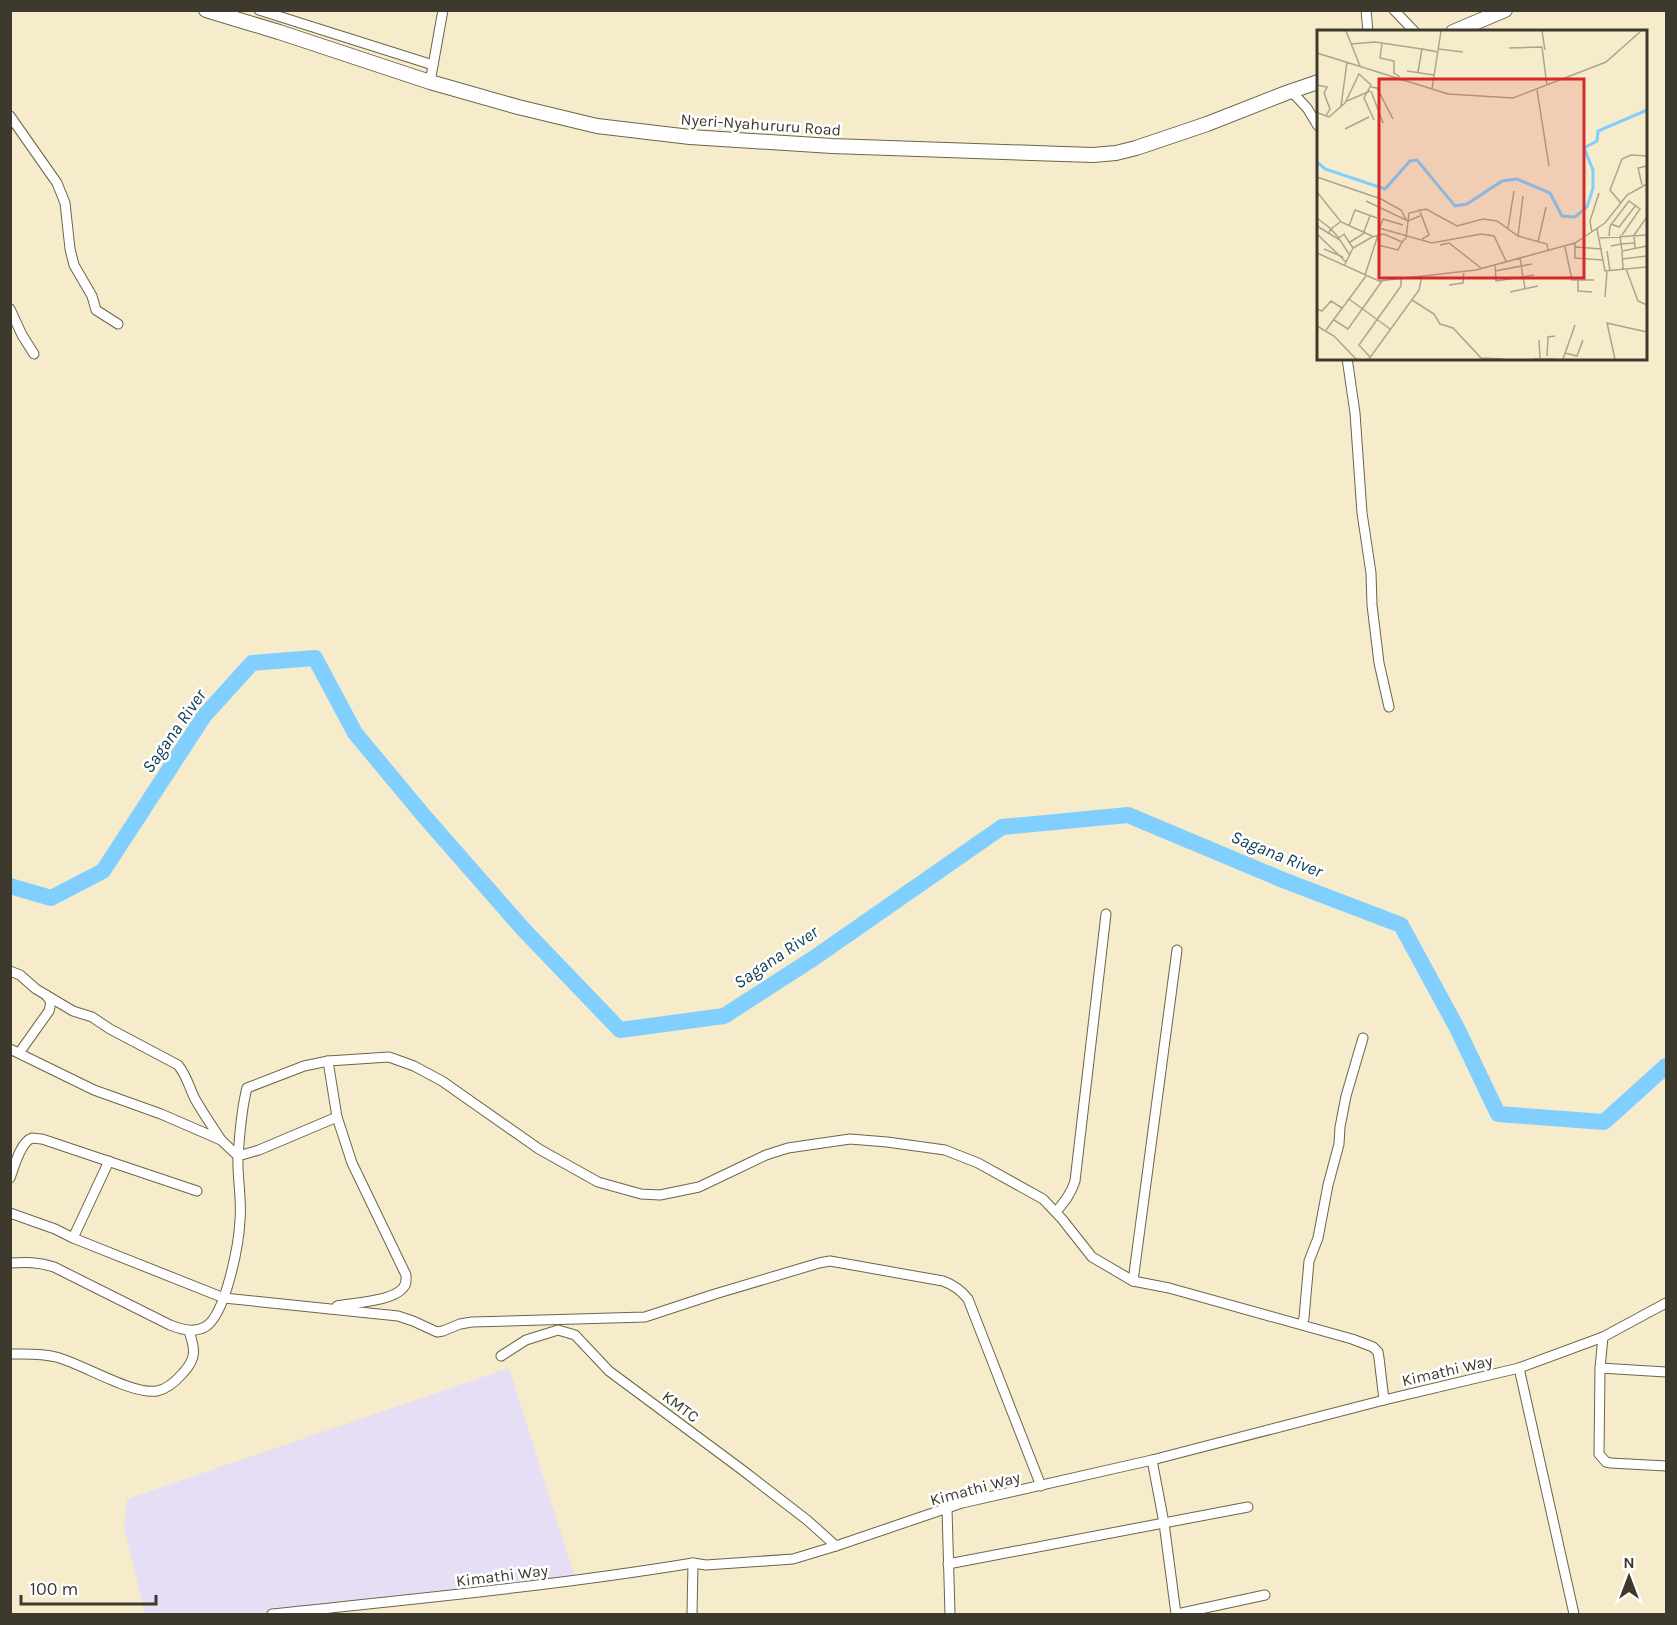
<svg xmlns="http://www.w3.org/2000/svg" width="1677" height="1625" font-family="Karla,sans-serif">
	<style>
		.medical { fill: #e5def4 }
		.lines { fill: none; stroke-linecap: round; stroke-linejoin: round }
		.river { stroke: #80cffe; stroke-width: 16 }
		.street-casing { stroke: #6d6448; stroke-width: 11 }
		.secondary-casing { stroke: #6d6448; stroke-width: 16 }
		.street { stroke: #fff; stroke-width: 9 }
		.secondary { stroke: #fff; stroke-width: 14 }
		.labels { text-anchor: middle; stroke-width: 5; stroke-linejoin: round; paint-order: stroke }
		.street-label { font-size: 16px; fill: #3d392c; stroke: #fff }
		.water-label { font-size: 18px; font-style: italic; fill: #134057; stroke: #fff }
		.inset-river { fill: none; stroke: #80cffe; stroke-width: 3 }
		.inset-road { fill: none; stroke: #aca48c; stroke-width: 1.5 }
		.view { fill: #d62828; fill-opacity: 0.15; stroke: #d62828; stroke-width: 3 }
		.inset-edge { fill: none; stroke: #3d392c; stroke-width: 3 }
	</style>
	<rect width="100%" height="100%" fill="#f6eccc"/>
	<polygon class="medical" points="509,1368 574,1575 265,1614 145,1614 124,1526 127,1499"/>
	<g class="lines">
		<polyline class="river" points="10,886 51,898 103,871 204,716 252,663 315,658 355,733 424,816 524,930 620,1030 724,1016 814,958 1002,827 1128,815 1283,880 1401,925 1457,1028 1498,1114 1604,1122 1666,1066"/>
		<defs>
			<g id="street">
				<polyline points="259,10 433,65"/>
				<polyline points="1366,10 1368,32"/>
				<polyline points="1394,10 1415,32"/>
				<polyline points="430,82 443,10"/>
				<polyline points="1291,91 1307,108 1318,126"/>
				<polyline points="10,116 57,183 65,203 70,249 74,265 92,296 96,310 118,324"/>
				<polyline points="10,309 22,335 34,354"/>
				<polyline points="1347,358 1355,413 1362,513 1371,573 1372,605 1379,663 1389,707"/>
				<path d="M10,971L20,975L36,989L73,1011L92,1017L110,1029L178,1065C187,1076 189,1087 195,1099C203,1113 212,1126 221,1140"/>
				<polyline points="10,1049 94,1090 161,1114 221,1140 238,1156 259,1150 337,1117"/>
				<polyline points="19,1053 49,1011 51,1002 46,995"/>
				<path d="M328,1061L337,1117L352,1163L406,1275C406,1280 407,1284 403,1288C393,1301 353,1303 337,1306"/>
				<path d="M10,1178C14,1168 20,1142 32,1138C32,1138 41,1139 42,1139L197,1191"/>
				<path d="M1056,1212C1064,1202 1071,1194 1075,1181L1106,914"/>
				<path d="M10,1213L55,1229L73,1238L224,1298L398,1316L413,1321L437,1332L443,1331L460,1324L472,1322L645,1317L715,1294L819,1263L830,1261L943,1281C954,1285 961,1290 968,1299L1041,1486"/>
				<polyline points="73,1238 109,1161"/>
				<path d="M10,1263C26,1262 39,1262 54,1267L170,1325C182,1330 194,1333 205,1327C226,1315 239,1243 240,1220C242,1199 237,1177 238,1156C240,1133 241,1110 247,1088L304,1066L328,1061L389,1057L414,1066L442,1081L539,1149L598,1182L641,1194L660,1195L699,1187L766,1155L788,1148L850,1139L887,1142L945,1150L978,1163L1043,1199L1062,1219L1092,1257L1133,1281L1169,1288L1352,1339L1373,1347L1378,1352L1379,1358L1384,1400"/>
				<polyline points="1133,1281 1177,950"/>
				<polyline points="1302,1324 1304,1318 1309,1261 1318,1238 1328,1185 1339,1144 1340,1127 1346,1096 1363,1038"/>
				<polyline points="1603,1337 1600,1368 1599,1454 1606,1462 1611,1463 1666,1466"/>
				<path d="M10,1354C26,1354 41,1353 56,1357C83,1364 132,1395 157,1391C168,1389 176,1381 183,1373C197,1358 195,1349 189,1331"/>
				<polyline points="501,1356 526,1340 558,1330 575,1335 609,1371 741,1469 807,1520 836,1546"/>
				<polyline points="1519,1368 1574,1614"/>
				<polyline points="1600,1368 1666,1372"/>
				<polyline points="1152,1460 1164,1523 1176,1614"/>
				<polyline points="947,1509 950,1614"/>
				<polyline points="948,1564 1248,1507"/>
				<path d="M272,1614C413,1599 553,1586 693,1563L706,1565L793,1559L836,1546L962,1503L1152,1460L1384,1400L1519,1368L1603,1337L1666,1303"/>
				<polyline points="692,1614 693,1563"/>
				<polyline points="1177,1614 1265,1595"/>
			</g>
			<g id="secondary">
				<polyline points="206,10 279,32 430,82 518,107 597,126 690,137 832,146 1063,154 1093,155 1116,153 1136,148 1207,124 1286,93 1318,82"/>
				<polyline points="1453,32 1505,10"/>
			</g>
		</defs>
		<use href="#street" class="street-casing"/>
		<use href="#secondary" class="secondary-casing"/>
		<use href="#street" class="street"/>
		<use href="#secondary" class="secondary"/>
	</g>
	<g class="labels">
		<g class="street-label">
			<text transform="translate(761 124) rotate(4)" y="6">Nyeri-Nyahururu Road</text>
			<text transform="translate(1447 1370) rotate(-13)" y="6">Kimathi Way</text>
			<text transform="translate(681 1406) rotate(37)" y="6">KMTC</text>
			<text transform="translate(975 1488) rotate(-15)" y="6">Kimathi Way</text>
			<text transform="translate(502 1575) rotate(-7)" y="6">Kimathi Way</text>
		</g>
		<g class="water-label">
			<text transform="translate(174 731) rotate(-55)" y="6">Sagana River</text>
			<text transform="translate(1277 854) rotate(22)" y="6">Sagana River</text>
			<text transform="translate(776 957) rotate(-34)" y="6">Sagana River</text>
		</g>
	</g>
	<g transform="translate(1317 30)">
		<rect width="330" height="330" fill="#f6eccc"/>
		<path class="inset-river" d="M0,132L8,139L68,159L93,131L100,130L138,176L150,174L185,151L200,149L233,163L245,186L258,187L270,177L276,158V140L267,118L280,111L281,101L330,80"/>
		<path class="inset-road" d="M29,1L43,36M225,1L228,20M65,13L63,28L77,31V43L83,47M34,14L58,12L105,19M192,18L225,17L230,56M121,19L146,22M0,23L131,64L196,68L289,32L324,1M90,41L117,45M101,42L105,19L121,22M0,55L10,57L7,63L13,79L9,86M54,57L60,58L76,89M115,59L124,1M220,60L232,136M54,61L66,93M30,71L53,61M24,76L30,32M1,83L12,87L28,73L42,44L54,55L47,68L57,90M28,99L52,87M0,147L64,169L84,180L89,189M325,155L321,138L330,136M0,162L24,192L55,206M49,171L91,191L103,186M304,173L293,160L305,129L314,125L330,126M102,179L112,205L105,209M0,188L14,199L11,204M294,194L302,197L319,175M0,196L23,210L32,224M32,196L38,180L60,188M62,198L115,213L164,204L177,206L189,231M191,198L197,161M62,199L66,189L86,195M280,199L288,241L330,237M275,203L273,191L282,163M0,204L29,232M201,206L206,166M292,206L293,196L312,171L323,179L305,205M22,208L14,199L23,192M89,208L92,183L109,179L140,196L166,189L180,191L201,206L230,214L231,221M283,208L330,205M21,209L27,204L36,218M33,212L46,204L53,186M221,212L229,177M258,213V228L286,230M61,215L81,220L85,212M123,215L132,213L164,238M294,216L304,214L303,205M248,217L255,250H277M258,217L285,219M318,218L317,205L330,187M7,219L26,227M305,220L304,214L318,213M290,221L293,241M0,223L62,251L159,240L258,213L288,193L310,165L330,154M305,229L330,226M178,234L179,251L206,247L203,228M27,236L36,218L55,207L67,204L85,212L89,208M306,239L305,221L330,216M309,239L321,271L330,275M178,241L215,234M48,245L61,205M261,250V261L275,262M132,255L146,253L147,241M208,258L206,247L217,245M193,262L221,256M288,267L290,241M32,269L73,299M95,270L117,284L123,294L136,298L165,329M0,279L5,281L14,271L25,278M17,290L31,299L65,251M0,296L17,306L39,329M9,300L49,246M222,310L223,328M248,323L260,326L266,310M230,326L231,307L238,306M53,327L42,315L84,256V249M164,328L186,329M52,329L102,260L105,246M217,329H238M246,329L258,295M298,329L290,293L330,302"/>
		<path class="view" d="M62,49H267V248H62Z"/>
		<rect width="330" height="330" class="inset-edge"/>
	</g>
	<rect width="1677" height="1625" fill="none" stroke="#3d392c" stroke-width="24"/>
	<g transform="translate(1629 1577)" stroke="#ffffff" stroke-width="4.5" paint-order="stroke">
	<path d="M0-4.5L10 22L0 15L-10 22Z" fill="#3d392c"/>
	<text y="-9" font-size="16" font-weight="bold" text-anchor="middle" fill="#3d392c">N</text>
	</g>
	<path d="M21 1595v9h135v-9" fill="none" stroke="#3d392c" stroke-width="3"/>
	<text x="30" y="1595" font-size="18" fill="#3d392c" stroke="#ffffff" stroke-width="4.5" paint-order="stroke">100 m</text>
</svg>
